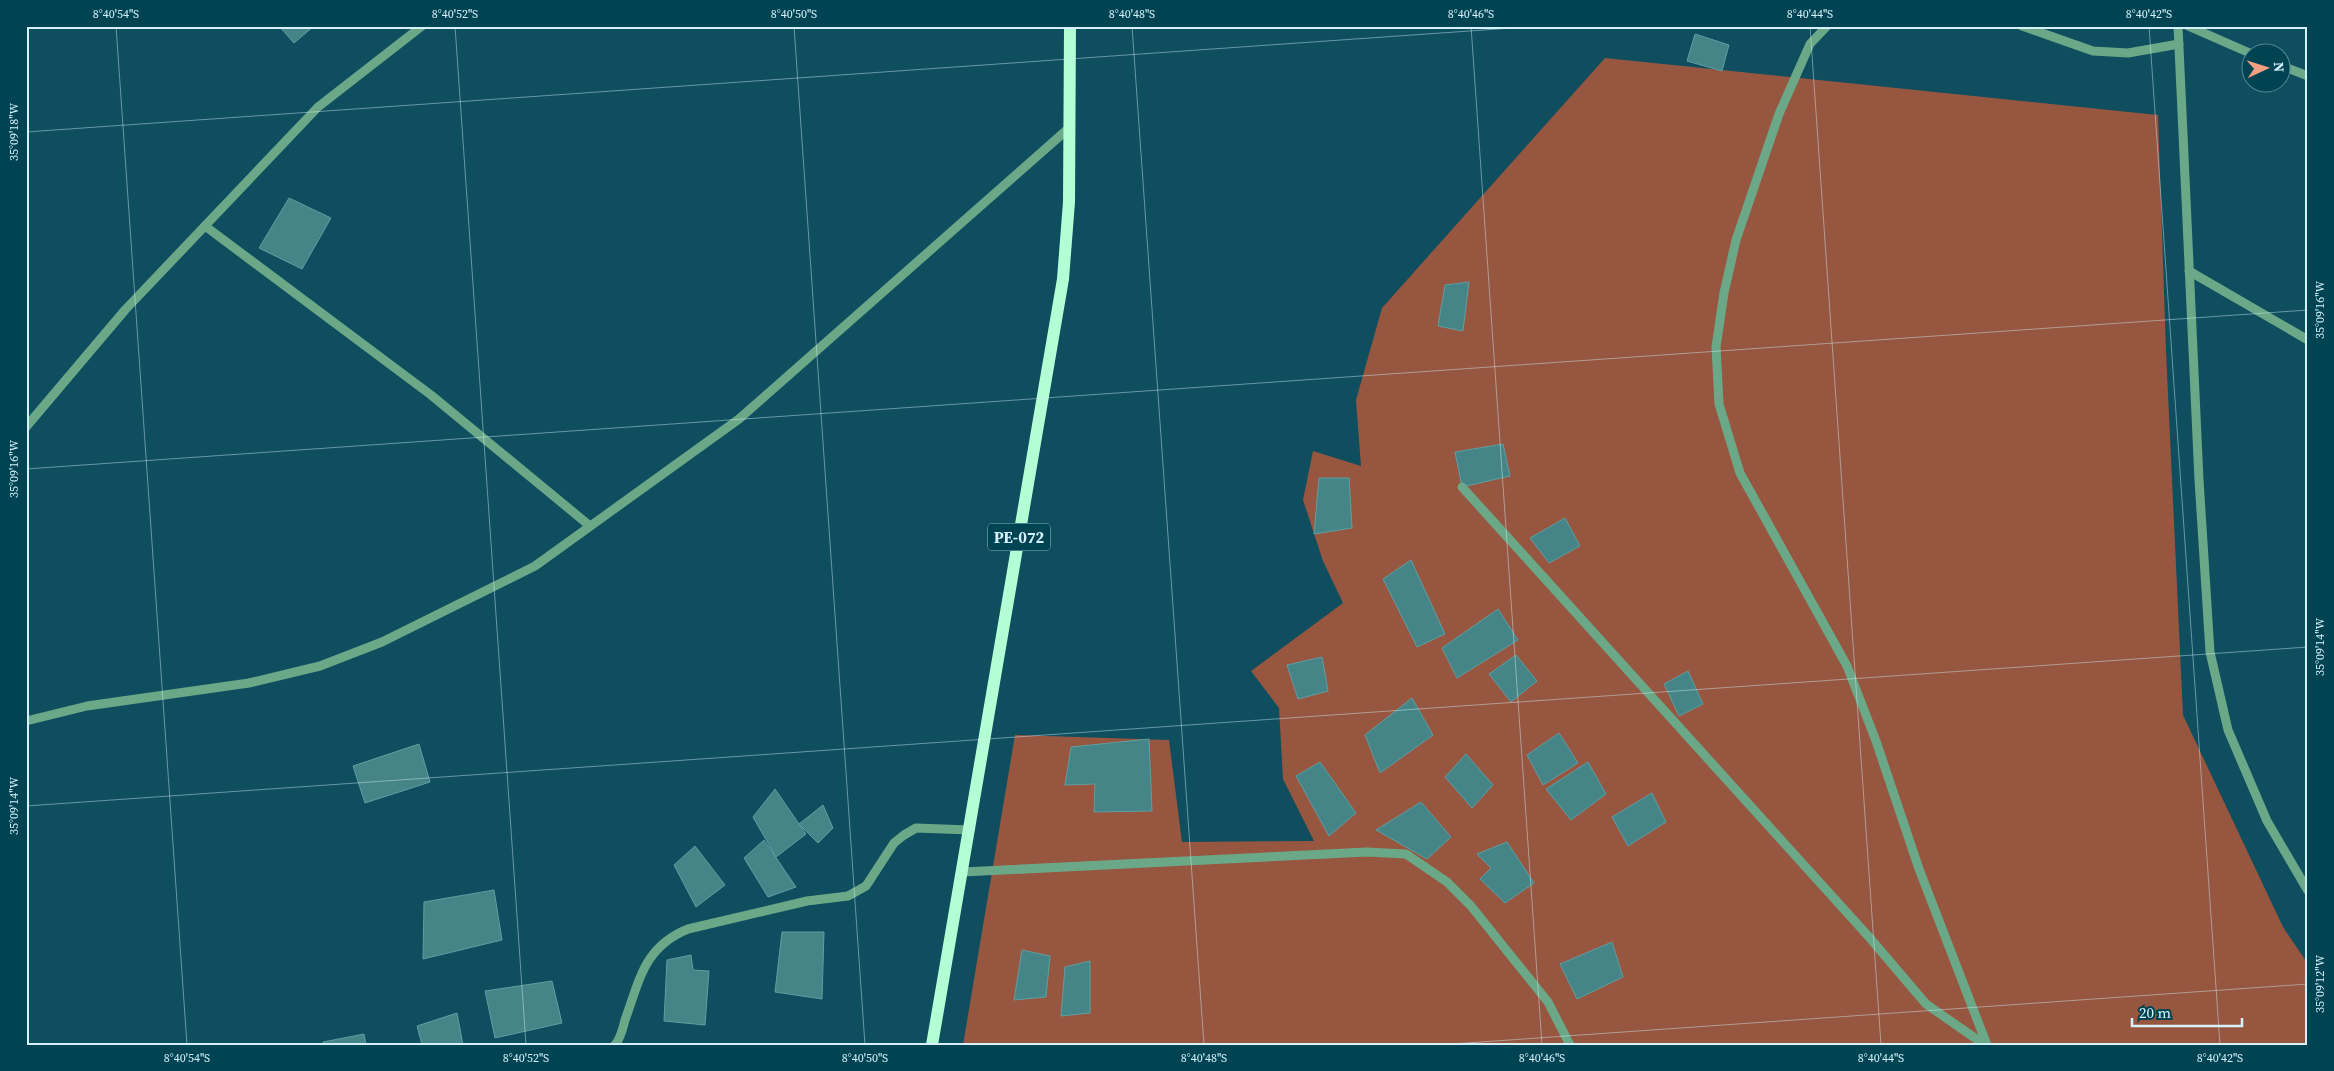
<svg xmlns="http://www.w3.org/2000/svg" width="2334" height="1071" font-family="'Source Serif 4',serif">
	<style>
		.green { fill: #975640 }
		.building { fill: #458588; stroke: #5f9fa2 }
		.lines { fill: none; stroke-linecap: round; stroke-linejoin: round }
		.minor { stroke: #6ba888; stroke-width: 9 }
		.major { stroke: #b4fed6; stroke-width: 12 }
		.ticks { fill: none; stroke: #d5f2fb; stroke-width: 1; stroke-opacity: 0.45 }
		.labels { text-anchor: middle; stroke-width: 5; stroke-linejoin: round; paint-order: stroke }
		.shield { fill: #004353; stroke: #95bec9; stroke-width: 1 }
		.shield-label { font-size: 16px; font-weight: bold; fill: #d5f2fb }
		.neatline { fill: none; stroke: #d5f2fb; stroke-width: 2 }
		.ticks-label { font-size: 12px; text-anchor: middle; fill: #d5f2fb }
	</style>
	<rect width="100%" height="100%" fill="#0e4e5e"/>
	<polygon class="green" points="1605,58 2158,115 2166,351 2183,715 2283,927 2308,964 2308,1045 963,1045 1015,735 1169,740 1182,842 1314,841 1283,779 1279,708 1251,671 1343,603 1323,561 1303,500 1313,451 1361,466 1356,400 1382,308"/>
	<g class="building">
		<polygon points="279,26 314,26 294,43"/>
		<polygon points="1695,34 1729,45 1722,71 1687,61"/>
		<polygon points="289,198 331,218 302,269 259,248"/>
		<polygon points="1469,282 1463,331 1438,326 1445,285"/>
		<polygon points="1503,444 1510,476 1462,487 1455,452"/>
		<polygon points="1319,478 1349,478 1352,528 1314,534"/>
		<polygon points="1565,518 1580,546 1549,563 1530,538"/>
		<polygon points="1411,560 1445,634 1417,647 1383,579"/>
		<polygon points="1498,609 1518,640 1457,678 1442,648"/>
		<polygon points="1516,655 1537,681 1511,702 1489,674"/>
		<polygon points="1322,657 1328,691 1298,699 1287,665"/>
		<polygon points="1688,671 1703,704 1679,716 1664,684"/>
		<polygon points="1412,698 1433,735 1380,773 1365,735"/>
		<polygon points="1559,733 1578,763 1543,785 1527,755"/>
		<polygon points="1149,739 1152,811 1094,812 1095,784 1065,785 1071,747"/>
		<polygon points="419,744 430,782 365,803 353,766"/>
		<polygon points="1466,754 1493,785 1472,808 1445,777"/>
		<polygon points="1320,762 1356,813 1329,836 1296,776"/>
		<polygon points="1588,762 1606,794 1571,820 1546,789"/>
		<polygon points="775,789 806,834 776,857 753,817"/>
		<polygon points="1652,793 1666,822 1628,846 1612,817"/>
		<polygon points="1421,802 1451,837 1427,859 1376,830"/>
		<polygon points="823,805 833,828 818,843 799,824"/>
		<polygon points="764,840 796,887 768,897 744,858"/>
		<polygon points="1507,842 1534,883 1505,903 1480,879 1491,868 1477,854"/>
		<polygon points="695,846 725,885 696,907 674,865"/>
		<polygon points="494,890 502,940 423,959 424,902"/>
		<polygon points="782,932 824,932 822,999 775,992"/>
		<polygon points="1612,942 1623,977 1577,999 1560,964"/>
		<polygon points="1022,950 1050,956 1046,997 1014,1000"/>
		<polygon points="691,955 693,970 709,971 705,1025 664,1021 667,960"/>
		<polygon points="1090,961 1090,1013 1061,1016 1065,967"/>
		<polygon points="552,981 562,1023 495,1038 485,991"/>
		<polygon points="457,1013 463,1045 422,1045 417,1026"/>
		<polygon points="364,1034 366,1045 323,1045 323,1042"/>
	</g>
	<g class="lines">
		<g class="minor">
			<polyline points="1827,26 1810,44 1779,114 1736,240 1724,293 1716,347 1719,404 1740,473 1847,666 1876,741 1919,869 1987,1045"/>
			<polyline points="2022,26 2093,51 2128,53 2179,44"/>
			<polyline points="2178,26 2199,480 2210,652 2228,730 2267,821 2308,891"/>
			<polyline points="2188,26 2252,54"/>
			<polyline points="2282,66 2308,76"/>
			<polyline points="205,226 431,395 590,526"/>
			<polyline points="2189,271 2308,340"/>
			<polyline points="26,427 125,310 318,107 422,26"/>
			<polyline points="1462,487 1869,937 1926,1004 1985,1045"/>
			<polyline points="26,721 87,706 249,683 320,666 382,642 535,566 739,419 1069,128"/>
			<polyline points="963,872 1367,852 1406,854 1447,882 1471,906 1548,1002 1570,1045"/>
			<path d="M615,1045C621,1038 623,1028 625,1020C640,979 644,947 688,929L807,901L848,896L866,886L894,843L904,835L916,828L970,830"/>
		</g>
		<polyline class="major" points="932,1045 1063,279 1069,202 1070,26"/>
	</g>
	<path class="ticks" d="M116,26L187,1045M455,26L526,1045M794,26L865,1045M1132,26L1204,1045M1471,26L1542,1045M1810,26L1881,1045M2149,26L2220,1045M26,132L1541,26M26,469L2308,310M26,806L2308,647M1438,1045L2308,984"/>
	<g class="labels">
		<rect class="shield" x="988" y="523.5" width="62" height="27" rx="4"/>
		<g class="shield-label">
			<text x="1019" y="543">PE-072</text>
		</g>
	</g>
	<rect width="2334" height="1071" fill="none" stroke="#004353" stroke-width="55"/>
	<g transform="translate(2266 68) rotate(86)"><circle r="24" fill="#004353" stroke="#558996"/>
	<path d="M0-4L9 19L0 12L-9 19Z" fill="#f39f82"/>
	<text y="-8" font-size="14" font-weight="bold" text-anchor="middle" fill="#d5f2fb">N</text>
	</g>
	<path d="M2132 1018v8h110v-8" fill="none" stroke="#d5f2fb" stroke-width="2.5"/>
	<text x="2139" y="1018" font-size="15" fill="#d5f2fb" stroke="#004353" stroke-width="4" paint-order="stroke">20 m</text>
	<rect x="28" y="28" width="2278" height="1016" class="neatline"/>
	<g class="ticks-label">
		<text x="116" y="18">8°40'54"S</text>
		<text x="455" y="18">8°40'52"S</text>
		<text x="794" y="18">8°40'50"S</text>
		<text x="1132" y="18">8°40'48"S</text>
		<text x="1471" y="18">8°40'46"S</text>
		<text x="1810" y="18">8°40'44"S</text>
		<text x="2149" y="18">8°40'42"S</text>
		<text transform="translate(14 132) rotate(-90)" y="4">35°09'18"W</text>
		<text transform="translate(2320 310) rotate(-90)" y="4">35°09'16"W</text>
		<text transform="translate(14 469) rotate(-90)" y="4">35°09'16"W</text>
		<text transform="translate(2320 647) rotate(-90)" y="4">35°09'14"W</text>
		<text transform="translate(14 806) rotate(-90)" y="4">35°09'14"W</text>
		<text transform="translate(2320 984) rotate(-90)" y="4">35°09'12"W</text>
		<text x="187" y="1062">8°40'54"S</text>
		<text x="526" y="1062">8°40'52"S</text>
		<text x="865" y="1062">8°40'50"S</text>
		<text x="1204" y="1062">8°40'48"S</text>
		<text x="1542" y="1062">8°40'46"S</text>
		<text x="1881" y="1062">8°40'44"S</text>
		<text x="2220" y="1062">8°40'42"S</text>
	</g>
</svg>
